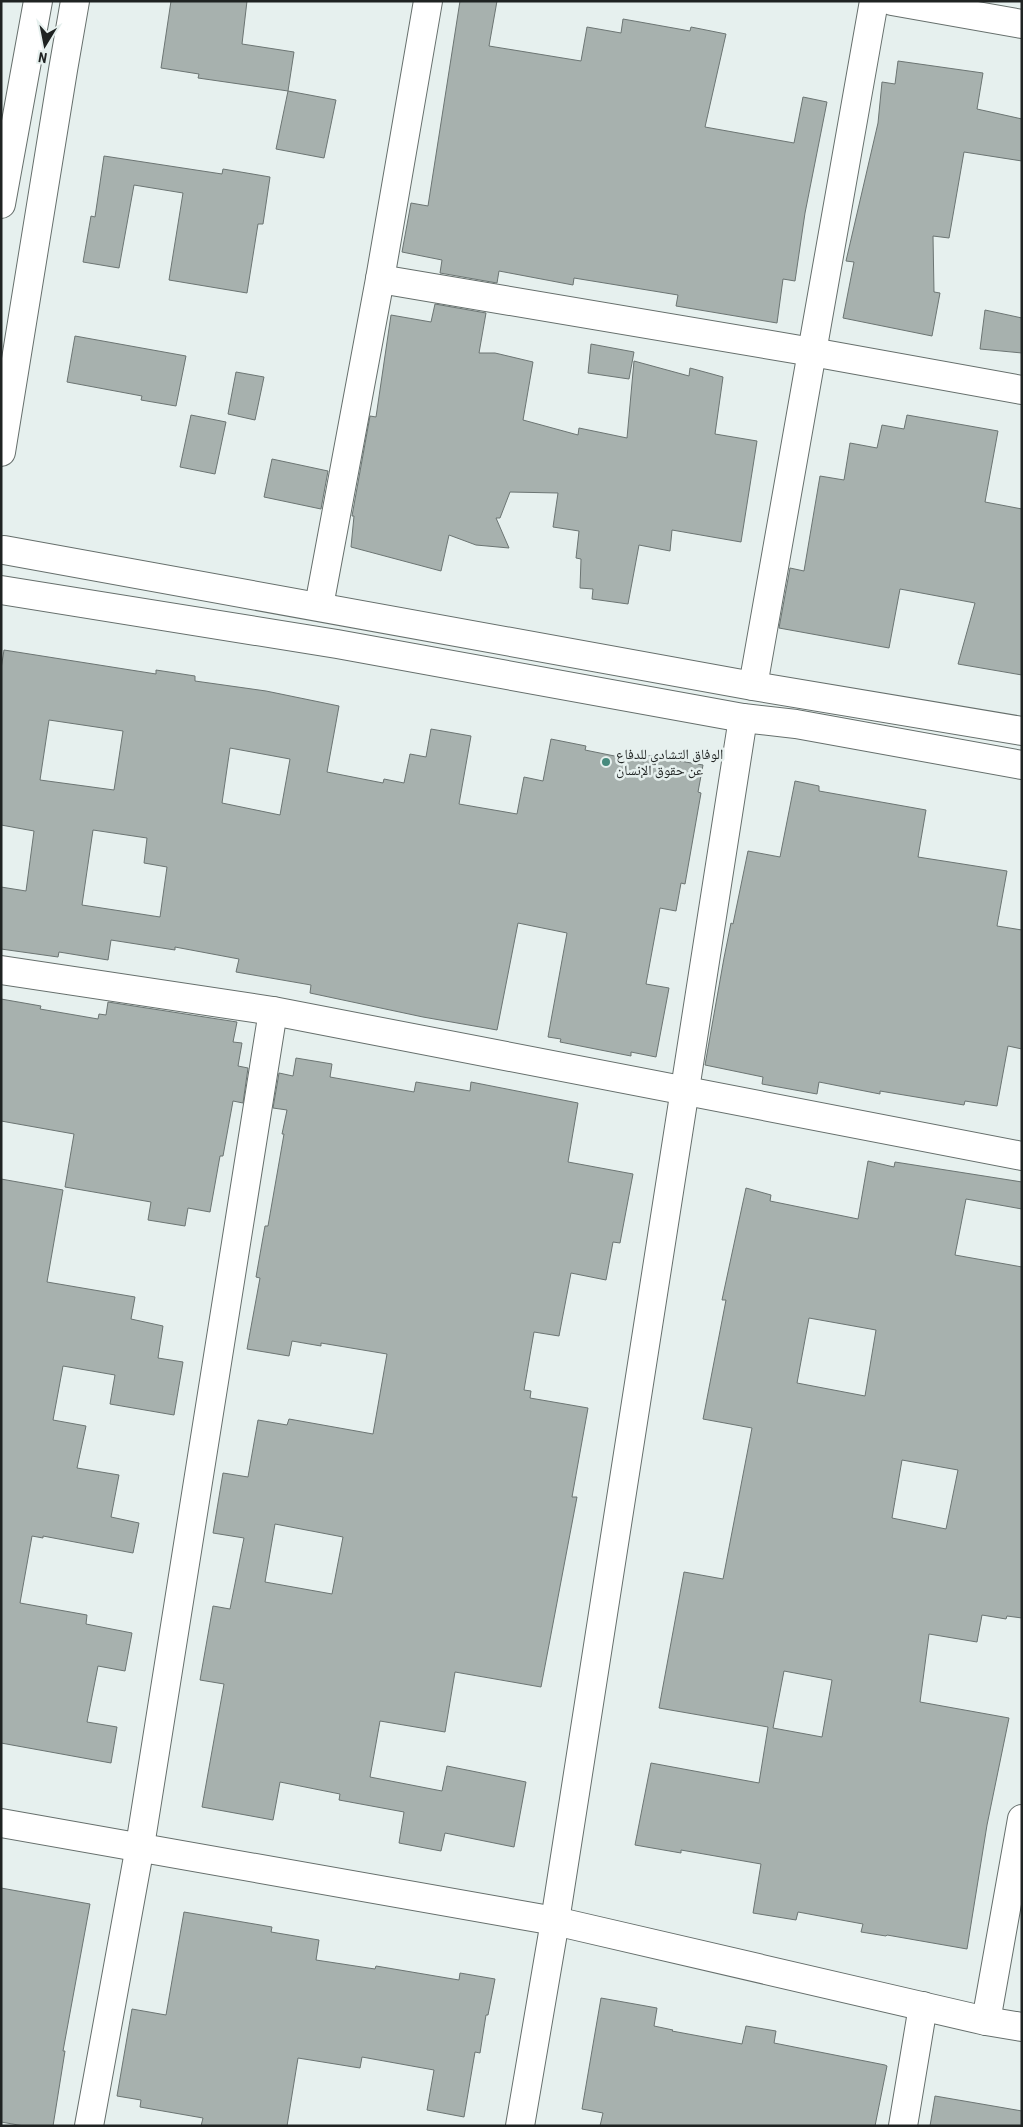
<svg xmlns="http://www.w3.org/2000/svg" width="1023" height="2127" font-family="'Roboto Condensed','Noto Naskh Arabic',sans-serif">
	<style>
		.building { fill: #a7b1ae; stroke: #6c7573; fill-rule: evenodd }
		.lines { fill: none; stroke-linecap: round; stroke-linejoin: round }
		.street-casing { stroke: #666f6c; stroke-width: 30 }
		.secondary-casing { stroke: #666f6c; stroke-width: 30 }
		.street { stroke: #fff; stroke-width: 28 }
		.secondary { stroke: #fff; stroke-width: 28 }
		.poi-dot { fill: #478a7d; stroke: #e6f0ee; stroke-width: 2 }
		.labels { text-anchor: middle; stroke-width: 5; stroke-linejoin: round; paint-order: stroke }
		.poi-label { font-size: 14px; fill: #1f2322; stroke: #e6f0ee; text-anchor: start }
	</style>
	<rect width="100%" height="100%" fill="#e6f0ee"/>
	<g class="building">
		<polygon points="171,1 247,1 242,44 294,52 288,91 198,78 199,74 161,68"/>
		<polygon points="460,1 497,1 489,46 581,61 587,27 621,33 623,19 690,31 691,27 726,34 705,127 794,143 803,97 827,102 805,213 795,281 783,279 777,323 676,306 678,295 574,278 573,285 499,271 497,283 440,273 442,260 402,252 411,203 428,206"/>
		<polygon points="898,61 983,73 977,109 1022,119 1022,161 964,152 949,238 933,236 934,292 940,293 932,336 843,318 854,262 846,261 878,123 882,82 895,84"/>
		<polygon points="288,91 336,100 324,158 276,149"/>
		<polygon points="104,156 222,174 223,169 270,177 263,224 258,224 247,293 169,280 183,193 134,185 119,268 83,262 91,216 95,217"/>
		<polygon points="435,304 486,313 479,353 495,353 533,362 523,420 578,435 579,428 627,438 634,361 689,376 690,368 723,377 715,434 757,441 741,542 672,530 670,551 639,545 628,604 592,599 593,589 580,588 581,559 576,558 579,531 553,527 558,493 510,492 500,518 496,518 509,548 476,545 449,535 441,571 351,547 354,516 352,516 370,416 376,417 391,315 431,322"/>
		<polygon points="985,310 1022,318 1022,353 980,349"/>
		<polygon points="75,336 186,356 176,406 141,400 142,396 67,382"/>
		<polygon points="591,344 634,352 629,379 588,373"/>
		<polygon points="236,372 264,377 255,420 228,414"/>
		<polygon points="191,415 226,422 215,474 180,467"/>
		<polygon points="907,415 998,431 985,502 1022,509 1022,675 958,664 975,603 900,589 889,648 779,628 790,568 804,571 820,476 844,480 850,443 877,448 882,425 904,429"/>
		<polygon points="272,459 328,471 321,509 264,497"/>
		<path d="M4,650L156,674V670L195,676V681L266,691L339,706L327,772L383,783L384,779L404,783L410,754L426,757L431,729L471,736L459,804L517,814L524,777L543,781L551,739L586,746L585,750L644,762L645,755L703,765L698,792L701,793L685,884L681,883L676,911L660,908L646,984L669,988L656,1057L631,1052V1056L560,1042L561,1039L548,1037L567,933L518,923L497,1030L423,1017L310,993L311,985L236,972L239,959L175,947V950L111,940L108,960L59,952L58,957L1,949V887L26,891L34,831L1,825V669ZM49,720L123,731L114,790L40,780ZM230,748L290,759L280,815L222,803ZM93,830L147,838L144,863L167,867L160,917L82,905Z"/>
		<polygon points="795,781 819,786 819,791 926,810 918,857 1007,871 997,926 1022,930 1022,1049 1008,1046 997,1106 965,1101 964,1105 880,1091 880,1094 819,1082 817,1094 762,1084 763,1077 705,1065 724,958 731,923 733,924 748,851 780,857"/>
		<polygon points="1,999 41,1006 40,1009 98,1019 99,1014 106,1015 108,1002 237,1022 233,1042 242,1043 238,1066 248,1068 243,1103 233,1101 223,1156 220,1156 210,1212 188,1208 185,1226 148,1220 151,1202 65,1187 74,1134 1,1121"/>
		<path d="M296,1058L332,1064L330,1077L414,1092L416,1082L470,1091L471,1082L578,1103L568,1162L633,1174L620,1243L613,1242L606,1280L571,1273L559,1336L534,1332L524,1390L531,1391L530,1398L588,1408L572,1497H577L541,1687L455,1672L445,1732L380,1721L370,1777L442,1791L447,1766L526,1782L514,1847L445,1833L441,1851L399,1843L404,1812L339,1800L340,1794L280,1782L273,1820L202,1807L224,1684L200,1680L213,1606L230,1609L244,1538L213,1533L223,1473L248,1477L258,1420L287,1425L289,1419L373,1434L387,1354L321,1343V1346L292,1341L289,1356L247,1349L260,1278L256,1277L265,1226H268L284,1134H282L287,1110L273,1108L279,1073L293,1076ZM275,1524L343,1537L332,1594L265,1582Z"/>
		<path d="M868,1161L894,1167L895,1162L1022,1182V1209L966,1199L955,1255L1022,1267V1618L1007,1616L1006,1619L982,1615L977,1642L929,1634L920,1702L1009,1718L987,1825L967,1949L887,1935L886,1936L861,1932L863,1924L798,1912L796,1920L753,1913L761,1864L681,1850V1853L635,1845L651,1763L759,1783L768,1727L659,1708L684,1572L723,1579L752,1428L703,1419L726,1300H722L746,1188L771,1195L770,1201L858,1219ZM809,1318L876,1330L865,1396L797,1383ZM902,1460L958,1470L946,1529L892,1518ZM784,1671L832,1680L822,1737L773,1728Z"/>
		<polygon points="1,1179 63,1190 47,1282 135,1297 131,1319 163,1326 158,1358 183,1362 174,1415 110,1404 115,1375 63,1366 53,1420 86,1426 77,1468 119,1475 111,1517 139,1523 133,1553 43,1536 43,1538 32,1536 20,1603 87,1615 86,1624 132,1633 125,1671 98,1666 87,1722 117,1727 111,1763 1,1743"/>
		<polygon points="1,1888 90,1904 63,2051 65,2051 53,2126 24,2126 1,2122"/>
		<polygon points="184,1912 272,1927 271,1932 319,1940 316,1960 375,1969 376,1966 459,1980 460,1973 495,1979 488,2015 486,2015 480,2053 475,2052 464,2117 427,2110 434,2070 362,2057 360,2068 298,2058 287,2126 201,2126 203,2118 140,2107 141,2100 117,2096 132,2009 166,2015"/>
		<polygon points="601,1998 657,2008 654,2026 673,2030 672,2031 742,2044 746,2026 776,2031 774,2043 885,2065 887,2066 875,2126 600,2126 603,2113 582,2109"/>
		<polygon points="935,2096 1022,2111 1022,2126 930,2126"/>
	</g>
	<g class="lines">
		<defs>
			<g id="street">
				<polyline points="892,1 1022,24"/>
				<polyline points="380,279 812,352 1022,390"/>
				<polyline points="319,606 380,279 428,1"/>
				<polyline points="753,686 874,1"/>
				<polyline points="1,970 273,1011 1022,1156"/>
				<polyline points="1,1823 555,1921 986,2021 1022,2027"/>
				<polyline points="986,2021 1022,1819"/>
				<polyline points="89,2126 140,1846 273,1011"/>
				<polyline points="520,2126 555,1921 743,718"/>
				<polyline points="903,2126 923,2006"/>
			</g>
			<g id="secondary">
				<polyline points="1,204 38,1"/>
				<polyline points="1,452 63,70 75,1"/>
				<polyline points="4,550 753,686 1022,731"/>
				<polyline points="1,590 337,644 743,718 796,724 1022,765"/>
			</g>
		</defs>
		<use href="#street" class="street-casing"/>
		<use href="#secondary" class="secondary-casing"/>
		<use href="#street" class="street"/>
		<use href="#secondary" class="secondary"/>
	</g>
	<circle class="poi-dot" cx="606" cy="762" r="5"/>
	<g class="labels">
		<g class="poi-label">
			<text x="616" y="759">الوفاق التشادي للدفاع<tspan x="616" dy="16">عن حقوق الإنسان</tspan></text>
		</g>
	</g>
	<rect width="1023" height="2127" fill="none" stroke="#1f2322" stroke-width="5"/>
	<g transform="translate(45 45) rotate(190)" stroke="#e6f0ee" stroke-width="4" paint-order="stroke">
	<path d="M0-4L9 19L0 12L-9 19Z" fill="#1f2322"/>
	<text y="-8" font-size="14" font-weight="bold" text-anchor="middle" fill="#1f2322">N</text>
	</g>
</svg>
